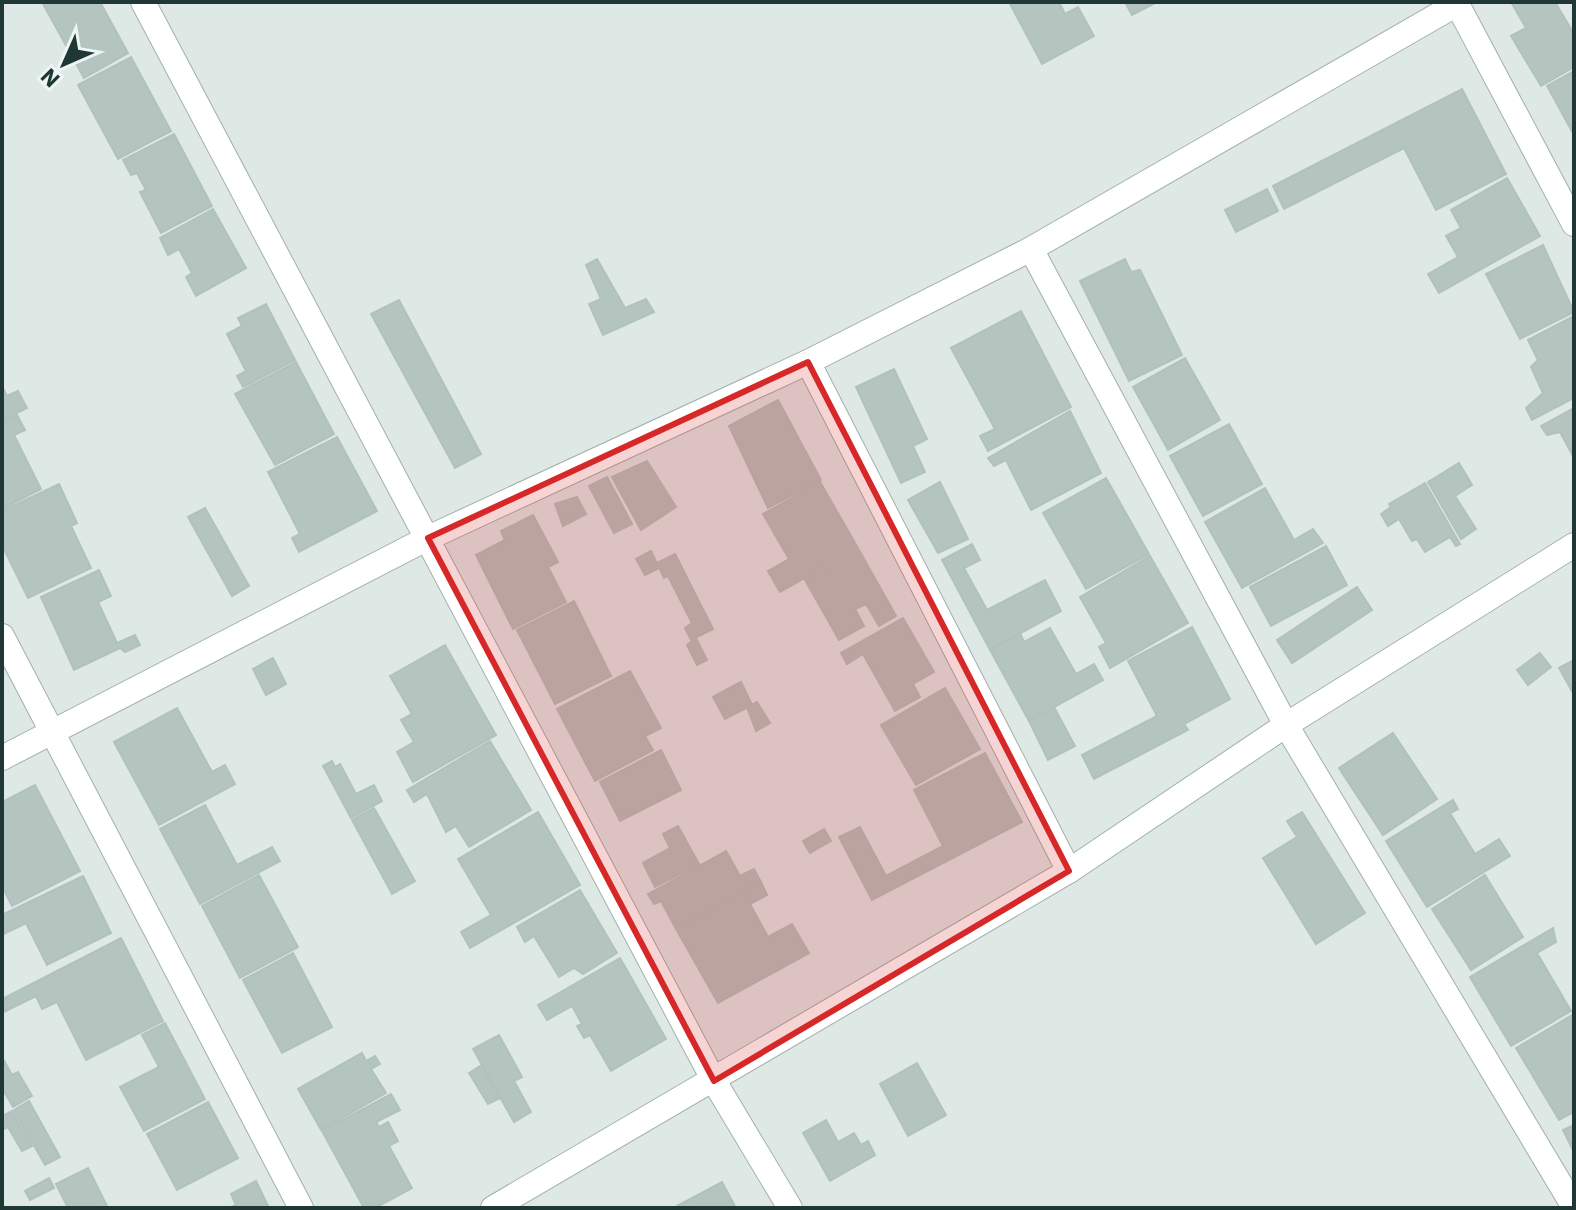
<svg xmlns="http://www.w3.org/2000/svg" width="1576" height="1210" font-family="'IBM Plex Sans',sans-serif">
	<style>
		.building { fill: #b4c4bf; stroke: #b1c2be; stroke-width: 2 }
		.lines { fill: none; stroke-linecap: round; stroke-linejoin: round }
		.minor-casing { stroke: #a1b0ad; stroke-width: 26 }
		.tertiary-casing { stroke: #a1b0ad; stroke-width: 26 }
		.minor { stroke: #fff; stroke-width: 24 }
		.tertiary { stroke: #fff; stroke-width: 24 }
		.marked { fill: #d62828; fill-opacity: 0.2; stroke: #d62828; stroke-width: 6; stroke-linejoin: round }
	</style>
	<rect width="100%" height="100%" fill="#dee9e6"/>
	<g class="building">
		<polygon points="47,2 100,2 128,53 84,78 43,4"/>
		<polygon points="1009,2 1059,2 1065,14 1078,7 1094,36 1042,64"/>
		<polygon points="1125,2 1157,2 1132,15"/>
		<polygon points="1511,2 1555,2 1574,34 1574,67 1541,86 1511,36 1526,28"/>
		<polygon points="131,57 171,131 118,159 78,85"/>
		<polygon points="1574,71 1574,135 1547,86"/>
		<polygon points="1462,89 1506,174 1436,210 1404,148 1284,209 1273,186"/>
		<polygon points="174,134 212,206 161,233 140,192 146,190 137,173 131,175 123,160"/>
		<polygon points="1507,178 1540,236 1439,293 1428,274 1458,257 1446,236 1461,228 1451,210"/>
		<polygon points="1267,189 1278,211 1236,232 1225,210"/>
		<polygon points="213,209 246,268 196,296 186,277 192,273 179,249 168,255 160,238"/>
		<polygon points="1543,245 1574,312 1520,339 1486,274"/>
		<polygon points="597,259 625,308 646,299 654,312 603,335 589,304 601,299 586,265"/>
		<polygon points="1125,259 1131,272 1140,270 1182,355 1129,381 1080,281"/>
		<polygon points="399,300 481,454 455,468 371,314"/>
		<polygon points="266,304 295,360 243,387 237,376 246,371 227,334 242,326 238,318"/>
		<polygon points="1021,311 1071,407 988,451 980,436 995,429 951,348"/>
		<polygon points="1574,316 1574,398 1532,420 1526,408 1543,393 1531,367 1538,360 1528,340"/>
		<polygon points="1185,358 1220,420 1168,450 1133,387"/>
		<polygon points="296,362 334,434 275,465 235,394"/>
		<polygon points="894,369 927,439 913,446 925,472 901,483 856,387"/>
		<polygon points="2,386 7,396 18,391 27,408 2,420"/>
		<polygon points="778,400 821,480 768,508 729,426"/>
		<polygon points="1574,408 1574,458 1560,432 1547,435 1541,426"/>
		<polygon points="1070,411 1101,473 1031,510 1006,460 994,466 988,458"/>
		<polygon points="17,415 25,430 14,435 41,489 2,509 2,422"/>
		<polygon points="1229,424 1262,484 1203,516 1170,456"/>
		<polygon points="337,437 377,511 299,552 292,538 300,534 268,472"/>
		<polygon points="647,461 676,507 641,530 612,477"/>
		<polygon points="1459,463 1472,485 1455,496 1476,529 1461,539 1428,482"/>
		<polygon points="607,477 632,524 614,533 589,486"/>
		<polygon points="1106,478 1149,554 1086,589 1043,513"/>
		<polygon points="820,482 858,548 780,592 768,571 789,559 763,514"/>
		<polygon points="940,482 968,539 938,553 908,500"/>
		<polygon points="1425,483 1460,544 1456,546 1450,537 1425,552 1417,539 1412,541 1399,519 1388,526 1381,514 1391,507 1389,504"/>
		<polygon points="59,484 77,523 71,526 91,568 28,598 2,545 2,511"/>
		<polygon points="1265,488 1294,540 1313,529 1323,543 1242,588 1205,522"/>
		<polygon points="577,497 586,514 563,526 555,504"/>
		<polygon points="205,508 249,586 232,596 188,517"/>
		<polygon points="533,515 558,562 548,567 566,602 513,629 476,555 505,540 501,531"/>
		<polygon points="972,544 980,560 964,568 987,610 1045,580 1061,611 990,650 942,560"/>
		<polygon points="1326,546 1347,585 1271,626 1250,587"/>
		<polygon points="859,550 896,616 879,626 866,604 855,609 864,626 839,640 805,580"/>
		<polygon points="651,551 659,568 645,575 636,559"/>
		<polygon points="675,554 713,629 691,640 685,628 692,623 668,576 664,578 657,563"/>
		<polygon points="1150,556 1188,623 1110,668 1099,647 1106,643 1080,597"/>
		<polygon points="99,570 111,596 98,602 117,643 135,635 140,645 125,652 120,648 74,670 41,597"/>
		<polygon points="1357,587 1372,610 1292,663 1277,640"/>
		<polygon points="574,601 611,676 555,704 517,630"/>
		<polygon points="903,618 934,672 913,684 920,697 895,711 863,654 847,664 841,653"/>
		<polygon points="1192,627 1230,699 1184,724 1188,730 1094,779 1082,755 1157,716 1128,661"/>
		<polygon points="1050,628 1076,674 1094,664 1103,680 1029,721 990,650 1020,633 1024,642"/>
		<polygon points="696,638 707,660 697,665 687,645"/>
		<polygon points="445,645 496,735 413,782 397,752 414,742 401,720 412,714 390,676"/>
		<polygon points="1540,653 1551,667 1528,685 1517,670"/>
		<polygon points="273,658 286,684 266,695 253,669"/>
		<polygon points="1574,660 1574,695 1559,668"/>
		<polygon points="630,671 661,728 645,736 653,750 595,781 557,709"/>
		<polygon points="741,682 752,705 725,719 713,697"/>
		<polygon points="945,688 980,749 916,785 881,725"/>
		<polygon points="757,702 770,723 756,731 747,707"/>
		<polygon points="1054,707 1075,746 1048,760 1029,721"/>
		<polygon points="177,708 212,772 225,765 235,784 159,825 114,742"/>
		<polygon points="1393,733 1437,799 1383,835 1339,768"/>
		<polygon points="490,741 531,810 469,847 456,826 446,832 427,794 414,802 407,790"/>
		<polygon points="661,750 681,790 620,821 600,782"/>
		<polygon points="985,753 1022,822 872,900 839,837 860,827 886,876 943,846 914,790"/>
		<polygon points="332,761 335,767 340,764 356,794 374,785 382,801 351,818 323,766"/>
		<polygon points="35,785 80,871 12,906 2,886 2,802"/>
		<polygon points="1453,800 1458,809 1450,813 1475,854 1499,839 1510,856 1427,907 1386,841"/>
		<polygon points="205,805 237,865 272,847 280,861 200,904 160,829"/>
		<polygon points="374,808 415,881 392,894 352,820"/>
		<polygon points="538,812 580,885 470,948 461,932 491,915 458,859"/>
		<polygon points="1302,812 1365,913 1316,944 1263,858 1297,837 1287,821"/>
		<polygon points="678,826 699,864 655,887 643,863 670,848 663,834"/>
		<polygon points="824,829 831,841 810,853 803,841"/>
		<polygon points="726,851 740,876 754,869 761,882 676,929 661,901 654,904 648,894"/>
		<polygon points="259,875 298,947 240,978 202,906"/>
		<polygon points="1485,875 1523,937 1471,970 1432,909"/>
		<polygon points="83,876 111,933 47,965 26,923 2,935 2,915"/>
		<polygon points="761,882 767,895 750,904 768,937 792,924 809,953 718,1003 676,929"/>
		<polygon points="580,890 617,953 583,974 574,968 559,977 534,936 525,942 517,927"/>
		<polygon points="1553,928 1556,942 1537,953 1571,1011 1511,1046 1470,977"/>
		<polygon points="121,938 163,1021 86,1060 57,1002 42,1009 36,996 2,1013 2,999"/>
		<polygon points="293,953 332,1027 282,1053 243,980"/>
		<polygon points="620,958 666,1039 611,1071 590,1035 584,1038 577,1026 582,1024 572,1006 547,1020 538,1005"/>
		<polygon points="1574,1014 1574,1112 1559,1120 1516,1048"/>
		<polygon points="165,1023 205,1099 144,1131 120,1087 159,1067 142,1035"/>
		<polygon points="499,1035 522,1077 514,1081 531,1112 514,1122 473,1049"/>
		<polygon points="362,1053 366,1061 375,1056 380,1064 371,1069 386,1093 321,1130 298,1089"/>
		<polygon points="2,1057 12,1075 18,1072 32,1096 13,1107 2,1088"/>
		<polygon points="917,1063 946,1115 908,1136 880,1084"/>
		<polygon points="482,1065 500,1098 488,1104 469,1073"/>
		<polygon points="391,1094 400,1110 376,1122 379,1127 388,1122 398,1141 389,1146 412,1188 375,1208 364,1208 322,1131"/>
		<polygon points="29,1101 60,1157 45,1165 14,1110"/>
		<polygon points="208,1102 238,1158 177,1190 147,1134"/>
		<polygon points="12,1111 32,1146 22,1151 8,1127 2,1130 2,1116"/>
		<polygon points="826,1120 838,1142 854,1133 861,1145 868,1141 875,1155 830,1181 803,1133"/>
		<polygon points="1574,1125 1574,1152 1563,1130"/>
		<polygon points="88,1168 108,1208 68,1208 56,1184"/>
		<polygon points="49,1178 54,1188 30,1200 25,1191"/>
		<polygon points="256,1181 269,1208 230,1208 236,1205 231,1194"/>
		<polygon points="722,1182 736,1208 678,1208 677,1206"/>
	</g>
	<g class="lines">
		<defs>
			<g id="minor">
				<polyline points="143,2 714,1081 790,1208"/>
				<polyline points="1031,249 1286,725 1574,1207"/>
				<polyline points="808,362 1069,871"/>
				<polyline points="2,758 428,538 808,362 1031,249 1457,4"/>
			</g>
			<g id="tertiary">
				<polyline points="1456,2 1574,224"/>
				<polyline points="2,636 301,1208"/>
				<polyline points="493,1208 1069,871 1286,725 1574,545"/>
			</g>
		</defs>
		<use href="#minor" class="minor-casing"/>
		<use href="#tertiary" class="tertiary-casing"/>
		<use href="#minor" class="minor"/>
		<use href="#tertiary" class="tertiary"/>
	</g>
	<path class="marked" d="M808,362L1069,871L714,1081L428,538Z"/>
	<rect width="1576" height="1210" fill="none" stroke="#203835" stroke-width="8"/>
	<g transform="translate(64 64) rotate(225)" stroke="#eef6f3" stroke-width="6" paint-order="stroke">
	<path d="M0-6L14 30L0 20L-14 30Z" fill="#203835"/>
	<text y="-12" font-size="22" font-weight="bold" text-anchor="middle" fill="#203835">N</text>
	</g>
</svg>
